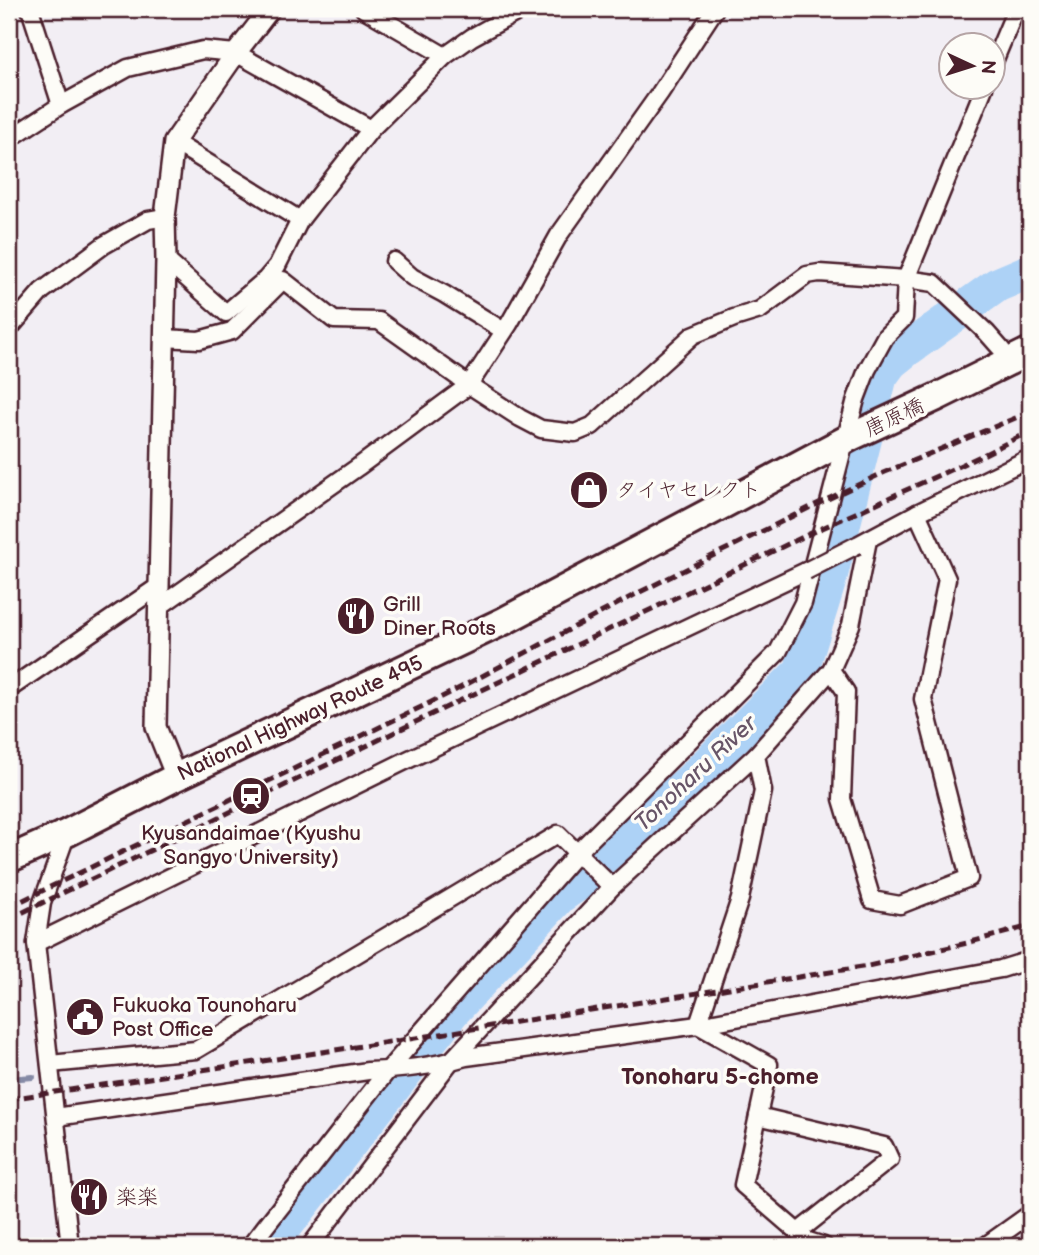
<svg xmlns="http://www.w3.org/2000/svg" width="1039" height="1255" font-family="'Balsamiq Sans','Klee One',sans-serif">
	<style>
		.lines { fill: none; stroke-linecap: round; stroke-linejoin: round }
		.stream { stroke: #858aa5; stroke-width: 6 }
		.river { stroke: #add2f6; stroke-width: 35 }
		.minor-casing { stroke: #4a1f2b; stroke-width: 21 }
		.tertiary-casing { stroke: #4a1f2b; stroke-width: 24 }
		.trunk-casing { stroke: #4a1f2b; stroke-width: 32 }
		.minor { stroke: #fdfcf7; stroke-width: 16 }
		.tertiary { stroke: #fdfcf7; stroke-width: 19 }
		.trunk { stroke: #fdfcf7; stroke-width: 26 }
		.rail { stroke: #4a1f2b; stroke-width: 5; stroke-dasharray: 10 5; stroke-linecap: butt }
		.minor-bridge-casing { stroke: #4a1f2b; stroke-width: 21; stroke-linecap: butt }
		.minor-bridge { stroke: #fdfcf7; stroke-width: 16 }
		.labels { text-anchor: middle; stroke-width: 7; stroke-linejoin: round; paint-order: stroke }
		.street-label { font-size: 21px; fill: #4a1f2b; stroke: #fdfcf7 }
		.poi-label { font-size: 21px; fill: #4a1f2b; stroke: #fdfcf7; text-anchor: start }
		.water-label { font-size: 23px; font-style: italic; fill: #685568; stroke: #fdfcf7 }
		.neighbourhood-label { font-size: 23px; font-weight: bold; fill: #4a1f2b; stroke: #fdfcf7 }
	</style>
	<rect width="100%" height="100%" fill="#f2eef4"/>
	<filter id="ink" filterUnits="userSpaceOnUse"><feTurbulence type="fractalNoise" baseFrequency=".0143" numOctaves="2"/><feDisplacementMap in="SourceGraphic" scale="14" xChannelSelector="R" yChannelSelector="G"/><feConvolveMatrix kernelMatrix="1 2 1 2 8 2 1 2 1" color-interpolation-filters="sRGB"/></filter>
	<g filter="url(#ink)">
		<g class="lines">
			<polyline class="stream" points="9,1079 33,1077"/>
			<polyline class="river" points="270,1246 452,1012 560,896 579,883 599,861 693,778 801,671 830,577 880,377 891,362 906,350 997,285 1030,271"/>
			<defs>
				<g id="minor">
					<polyline points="30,9 61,105"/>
					<polyline points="364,9 445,56"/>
					<polyline points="993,64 1016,9"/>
					<polyline points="984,88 906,279 934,283 987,333 1002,350 1008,361"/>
					<polyline points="9,139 61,105 128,68 203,50 236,53 371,129"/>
					<polyline points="174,142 300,220"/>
					<polyline points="166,260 226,313 266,279 277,266 300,220 371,129 445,56 472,37 523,9"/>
					<polyline points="394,261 412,277 444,294 504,331"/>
					<polyline points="9,329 42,291 104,245 148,220 165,217"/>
					<polyline points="164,338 199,340 232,331 283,280 334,320 379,321 469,385 520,418 541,429 575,433 592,426 693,335 734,318 760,310 807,275 819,273 906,279 904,318 885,337 867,370 856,399 803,603 778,652 578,852 388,1070 250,1246"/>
					<polyline points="859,544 917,513 1030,458"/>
					<polyline points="159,607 358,467 469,385 509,324 559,235 660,93 715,9"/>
					<polyline points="831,670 846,692 842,799 872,900 900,905 969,878 923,699 947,579 917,513"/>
					<polyline points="9,689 159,586"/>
					<polyline points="67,833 42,903 36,943 70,1246"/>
					<polyline points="36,943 403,762 806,571"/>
					<polyline points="698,1025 740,899 763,791 756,755 831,670 851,625 868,540"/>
					<polyline points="698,1025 769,1065 743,1185 808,1241 824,1246"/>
					<polyline points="50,1064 196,1050 558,834 612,887"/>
					<polyline points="758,1116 884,1146 890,1159 798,1232"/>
					<path d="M56,1117L368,1071C400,1070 435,1066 466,1057L698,1025L1001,969L1030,960"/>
					<polyline points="310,1246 451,1061 612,887 756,755"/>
					<polyline points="985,1246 1030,1214"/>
				</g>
				<polyline id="tertiary" points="176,777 156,727 166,260 165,217 174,142 236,53 270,9"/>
				<polyline id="trunk" points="9,859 67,833 176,777 504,621 851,437 937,397 1030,351"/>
			</defs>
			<use href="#minor" class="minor-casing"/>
			<use href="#tertiary" class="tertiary-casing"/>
			<use href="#trunk" class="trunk-casing"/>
			<use href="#minor" class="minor"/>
			<use href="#tertiary" class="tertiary"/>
			<use href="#trunk" class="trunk"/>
			<g class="rail">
				<polyline points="9,907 452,692 640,592 813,506 883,473 1030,412"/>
				<polyline points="9,919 457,702 807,535 983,455 1030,431"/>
				<polyline points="9,1099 409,1039 868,966 967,943 1030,926"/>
			</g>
			<defs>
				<polyline id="minor-bridge" points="806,571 857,545"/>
			</defs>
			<use href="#minor-bridge" class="minor-bridge-casing"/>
			<use href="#minor-bridge" class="minor-bridge"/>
		</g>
	</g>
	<defs>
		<symbol id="shop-disc" viewBox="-11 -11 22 22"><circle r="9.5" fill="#4a1f2b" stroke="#fdfcf7"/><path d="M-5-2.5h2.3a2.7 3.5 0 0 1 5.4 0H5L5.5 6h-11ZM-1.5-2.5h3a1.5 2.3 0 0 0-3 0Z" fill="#fff"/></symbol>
		<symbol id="restaurant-disc" viewBox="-11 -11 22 22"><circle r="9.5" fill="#4a1f2b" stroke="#fdfcf7"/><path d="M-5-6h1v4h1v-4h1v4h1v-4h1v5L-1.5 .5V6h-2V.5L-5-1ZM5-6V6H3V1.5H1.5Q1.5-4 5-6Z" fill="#fff"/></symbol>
		<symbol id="station-disc" viewBox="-11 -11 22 22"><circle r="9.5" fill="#4a1f2b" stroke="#fdfcf7"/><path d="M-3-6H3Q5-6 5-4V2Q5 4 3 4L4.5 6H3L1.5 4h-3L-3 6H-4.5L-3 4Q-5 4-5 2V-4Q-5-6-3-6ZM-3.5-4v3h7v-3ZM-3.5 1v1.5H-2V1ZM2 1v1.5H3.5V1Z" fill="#fff"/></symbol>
		<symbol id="civic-disc" viewBox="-11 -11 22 22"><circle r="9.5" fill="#4a1f2b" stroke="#fdfcf7"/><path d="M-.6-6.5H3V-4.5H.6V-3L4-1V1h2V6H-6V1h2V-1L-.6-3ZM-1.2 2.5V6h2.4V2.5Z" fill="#fff"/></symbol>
	</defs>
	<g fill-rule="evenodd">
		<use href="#shop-disc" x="567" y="468" width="44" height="44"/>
		<use href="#restaurant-disc" x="334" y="594" width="44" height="44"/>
		<use href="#station-disc" x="229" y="774" width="44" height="44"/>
		<use href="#civic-disc" x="63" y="995" width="44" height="44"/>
		<use href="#restaurant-disc" x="67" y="1175" width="44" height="44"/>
	</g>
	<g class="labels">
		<g class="street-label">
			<text transform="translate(894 417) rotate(-25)" y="7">唐原橋</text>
			<text transform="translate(300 718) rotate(-25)" y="7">National Highway Route 495</text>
		</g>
		<g class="poi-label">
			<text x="616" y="497">タイヤセレクト</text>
			<text x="383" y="611">Grill<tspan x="383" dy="24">Diner Roots</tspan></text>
			<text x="251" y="840" text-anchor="middle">Kyusandaimae (Kyushu<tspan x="251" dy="24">Sangyo University)</tspan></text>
			<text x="112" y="1012">Fukuoka Tounoharu<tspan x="112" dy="24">Post Office</tspan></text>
			<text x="116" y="1204">楽楽</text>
		</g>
		<g class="water-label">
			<text transform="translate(695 773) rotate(-43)" y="8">Tonoharu River</text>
		</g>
		<g class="neighbourhood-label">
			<text x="720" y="1084">Tonoharu 5-chome</text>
		</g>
	</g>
	<rect width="1039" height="1255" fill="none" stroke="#fdfcf7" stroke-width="35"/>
	<rect x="18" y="18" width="1004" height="1220" fill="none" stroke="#4a1f2b" stroke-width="2.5" filter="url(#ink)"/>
	<g transform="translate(972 66) rotate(94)"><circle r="33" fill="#fdfcf7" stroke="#b5a4a5" stroke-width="2"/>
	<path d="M0-5L12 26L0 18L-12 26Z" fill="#4a1f2b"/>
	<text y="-10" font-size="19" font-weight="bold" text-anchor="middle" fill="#4a1f2b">N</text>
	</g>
</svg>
